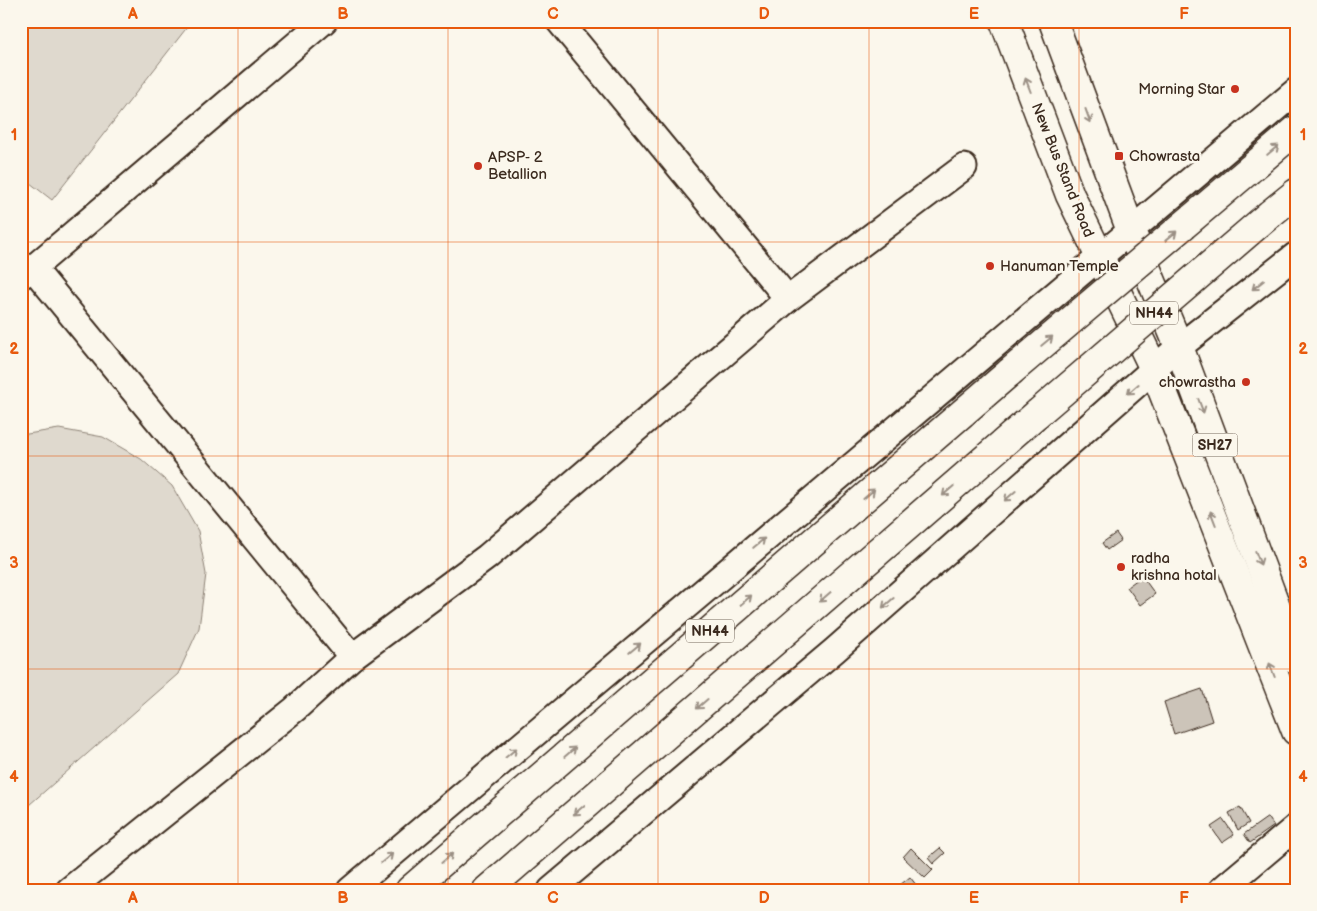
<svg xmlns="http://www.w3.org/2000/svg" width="1317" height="911" font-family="'Balsamiq Sans',sans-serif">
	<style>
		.green { fill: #dfd9ce; stroke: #8d8276 }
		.building { fill: #ccc4b9; stroke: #3b2a1e }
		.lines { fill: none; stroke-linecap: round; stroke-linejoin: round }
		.minor-casing { stroke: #3b2a1e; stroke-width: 29 }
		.major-casing { stroke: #3b2a1e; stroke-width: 31 }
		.highway-casing { stroke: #3b2a1e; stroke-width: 31 }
		.minor { stroke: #fbf7ec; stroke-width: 25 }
		.major { stroke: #fbf7ec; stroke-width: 28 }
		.highway { stroke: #fbf7ec; stroke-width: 28 }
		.highway-bridge-casing { stroke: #3b2a1e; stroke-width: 31; stroke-linecap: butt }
		.highway-bridge { stroke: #fbf7ec; stroke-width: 28 }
		.oneway { stroke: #9b9085 }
		.grid { fill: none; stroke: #e8590c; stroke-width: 1; stroke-opacity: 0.55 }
		.poi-dot { fill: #c8321e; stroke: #fbf7ec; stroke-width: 2 }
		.labels { text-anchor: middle; stroke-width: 5; stroke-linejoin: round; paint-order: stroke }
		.shield { fill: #fbf7ec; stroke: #75685c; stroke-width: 1 }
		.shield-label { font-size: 14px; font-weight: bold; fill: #3b2a1e }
		.poi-label { font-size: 15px; fill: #3b2a1e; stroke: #fbf7ec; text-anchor: start }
		.street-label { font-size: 15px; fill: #3b2a1e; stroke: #fbf7ec }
		.neatline { fill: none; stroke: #e8590c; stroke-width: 2 }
		.grid-label { font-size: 16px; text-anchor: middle; font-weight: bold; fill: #e8590c }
	</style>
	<rect width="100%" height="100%" fill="#fbf7ec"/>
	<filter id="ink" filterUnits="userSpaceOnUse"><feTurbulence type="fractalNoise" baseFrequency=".02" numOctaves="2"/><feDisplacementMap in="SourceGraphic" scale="10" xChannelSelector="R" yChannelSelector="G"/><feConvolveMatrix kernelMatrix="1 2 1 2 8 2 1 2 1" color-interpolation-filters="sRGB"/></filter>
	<g filter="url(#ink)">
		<g class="green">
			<polygon points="21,21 192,21 52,200 21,176"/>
			<polygon points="59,429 103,437 141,459 172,486 198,531 206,574 199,628 178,674 21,812 21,435"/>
		</g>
		<g class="building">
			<polygon points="1116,533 1121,540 1107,550 1102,543"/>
			<polygon points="1142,576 1155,594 1140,605 1127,587"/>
			<polygon points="1202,689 1212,721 1174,734 1164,702"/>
			<polygon points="1240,807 1249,823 1238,830 1229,813"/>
			<polygon points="1268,817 1274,826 1250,843 1244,834"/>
			<polygon points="1223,819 1234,835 1222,843 1211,827"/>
			<polygon points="911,848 933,870 925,878 903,857"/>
			<polygon points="940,848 945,853 933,864 928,858"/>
			<polygon points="910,877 920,890 904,890 900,885"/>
		</g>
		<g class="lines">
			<defs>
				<g id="minor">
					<polyline points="559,21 788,299"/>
					<polyline points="33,268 352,657"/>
					<polyline points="21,276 33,268 324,21"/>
					<polyline points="69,890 295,709 352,657 487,557 788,299 964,167"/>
					<polyline points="350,890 1296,91"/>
					<polyline points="551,890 835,650 1179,347 1296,255"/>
					<polyline points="1221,890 1296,827"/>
				</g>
				<g id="major">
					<polyline points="1004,21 1070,195 1154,369 1296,731"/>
					<polyline points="1053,21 1131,231 1179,347 1296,660"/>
				</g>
				<g id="highway">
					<polyline points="1249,170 1296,130"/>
					<polyline points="1270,214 1296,193"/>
					<polyline points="410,890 1010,372"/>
					<polyline points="487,890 1038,413"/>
				</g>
			</defs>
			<use href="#minor" class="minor-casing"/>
			<use href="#major" class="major-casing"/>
			<use href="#highway" class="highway-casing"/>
			<use href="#minor" class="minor"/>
			<use href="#major" class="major"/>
			<use href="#highway" class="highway"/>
			<defs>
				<g id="highway-bridge">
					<polyline points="1010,372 1249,170"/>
					<polyline points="1038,413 1270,214"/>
				</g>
			</defs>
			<use href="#highway-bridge" class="highway-bridge-casing"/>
			<use href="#highway-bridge" class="highway-bridge"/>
		</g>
		<defs><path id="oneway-shaft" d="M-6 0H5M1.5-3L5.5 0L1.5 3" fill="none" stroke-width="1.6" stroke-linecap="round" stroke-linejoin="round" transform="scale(1.25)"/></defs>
		<g class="oneway">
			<use href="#oneway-shaft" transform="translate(1028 85) rotate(-111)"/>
			<use href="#oneway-shaft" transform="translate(1088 116) rotate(70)"/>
			<use href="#oneway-shaft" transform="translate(1273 150) rotate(-40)"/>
			<use href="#oneway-shaft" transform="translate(1171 236) rotate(-40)"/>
			<use href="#oneway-shaft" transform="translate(1258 285) rotate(142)"/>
			<use href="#oneway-shaft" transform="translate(1047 341) rotate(-40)"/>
			<use href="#oneway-shaft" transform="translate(1133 389) rotate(139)"/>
			<use href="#oneway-shaft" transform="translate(1201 406) rotate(69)"/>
			<use href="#oneway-shaft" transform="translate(948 491) rotate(139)"/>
			<use href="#oneway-shaft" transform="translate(869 494) rotate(-41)"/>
			<use href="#oneway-shaft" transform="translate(1010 496) rotate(139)"/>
			<use href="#oneway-shaft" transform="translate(1213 518) rotate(-111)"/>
			<use href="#oneway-shaft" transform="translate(759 543) rotate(-40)"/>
			<use href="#oneway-shaft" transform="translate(1258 558) rotate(69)"/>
			<use href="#oneway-shaft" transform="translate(825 597) rotate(139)"/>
			<use href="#oneway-shaft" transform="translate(746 600) rotate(-41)"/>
			<use href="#oneway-shaft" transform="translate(888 603) rotate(139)"/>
			<use href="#oneway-shaft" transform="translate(635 648) rotate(-40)"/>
			<use href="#oneway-shaft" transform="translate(1272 670) rotate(-111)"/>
			<use href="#oneway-shaft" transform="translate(702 704) rotate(139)"/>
			<use href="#oneway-shaft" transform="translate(570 752) rotate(-41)"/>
			<use href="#oneway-shaft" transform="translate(511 753) rotate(-40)"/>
			<use href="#oneway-shaft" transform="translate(579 810) rotate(139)"/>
			<use href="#oneway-shaft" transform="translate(387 858) rotate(-40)"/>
			<use href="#oneway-shaft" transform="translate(447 858) rotate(-41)"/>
		</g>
	</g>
	<path class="grid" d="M238,21V890M448,21V890M658,21V890M869,21V890M1079,21V890M21,242H1296M21,456H1296M21,669H1296"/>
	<g class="poi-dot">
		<circle cx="1235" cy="89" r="5"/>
		<rect x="1114" y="151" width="10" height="10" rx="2.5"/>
		<circle cx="478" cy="166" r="5"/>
		<circle cx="990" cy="266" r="5"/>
		<circle cx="1246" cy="382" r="5"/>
		<circle cx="1121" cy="567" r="5"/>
	</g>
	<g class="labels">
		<g class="shield">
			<rect x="1130" y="301.5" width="48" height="23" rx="4"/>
			<rect x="1192.5" y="433.5" width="45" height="23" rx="4"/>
			<rect x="686" y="619.5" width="48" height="23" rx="4"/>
		</g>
		<g class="shield-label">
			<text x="1154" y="318">NH44</text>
			<text x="1215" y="450">SH27</text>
			<text x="710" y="636">NH44</text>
		</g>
		<g class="poi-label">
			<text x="1225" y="94" text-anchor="end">Morning Star</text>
			<text x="1129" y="161">Chowrasta</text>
			<text x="488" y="162">APSP- 2<tspan x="488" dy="17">Betallion</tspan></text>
			<text x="1000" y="271">Hanuman Temple</text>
			<text x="1236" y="387" text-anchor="end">chowrastha</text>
			<text x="1131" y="563">radha<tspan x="1131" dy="17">krishna hotal</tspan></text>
		</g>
		<g class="street-label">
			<text transform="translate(1063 170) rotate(68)" y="5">New Bus Stand Road</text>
		</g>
	</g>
	<rect width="1317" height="911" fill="none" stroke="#fbf7ec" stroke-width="55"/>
	<rect x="28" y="28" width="1262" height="856" class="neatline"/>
	<g class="grid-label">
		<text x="133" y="19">A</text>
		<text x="343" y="19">B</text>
		<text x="553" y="19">C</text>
		<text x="764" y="19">D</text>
		<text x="974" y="19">E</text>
		<text x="1184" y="19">F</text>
		<text x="14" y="140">1</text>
		<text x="1303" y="140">1</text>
		<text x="14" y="354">2</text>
		<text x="1303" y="354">2</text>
		<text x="14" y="568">3</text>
		<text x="1303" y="568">3</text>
		<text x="14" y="782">4</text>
		<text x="1303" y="782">4</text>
		<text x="133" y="903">A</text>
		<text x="343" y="903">B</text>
		<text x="553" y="903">C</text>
		<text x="764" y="903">D</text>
		<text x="974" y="903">E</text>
		<text x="1184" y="903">F</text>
	</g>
</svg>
